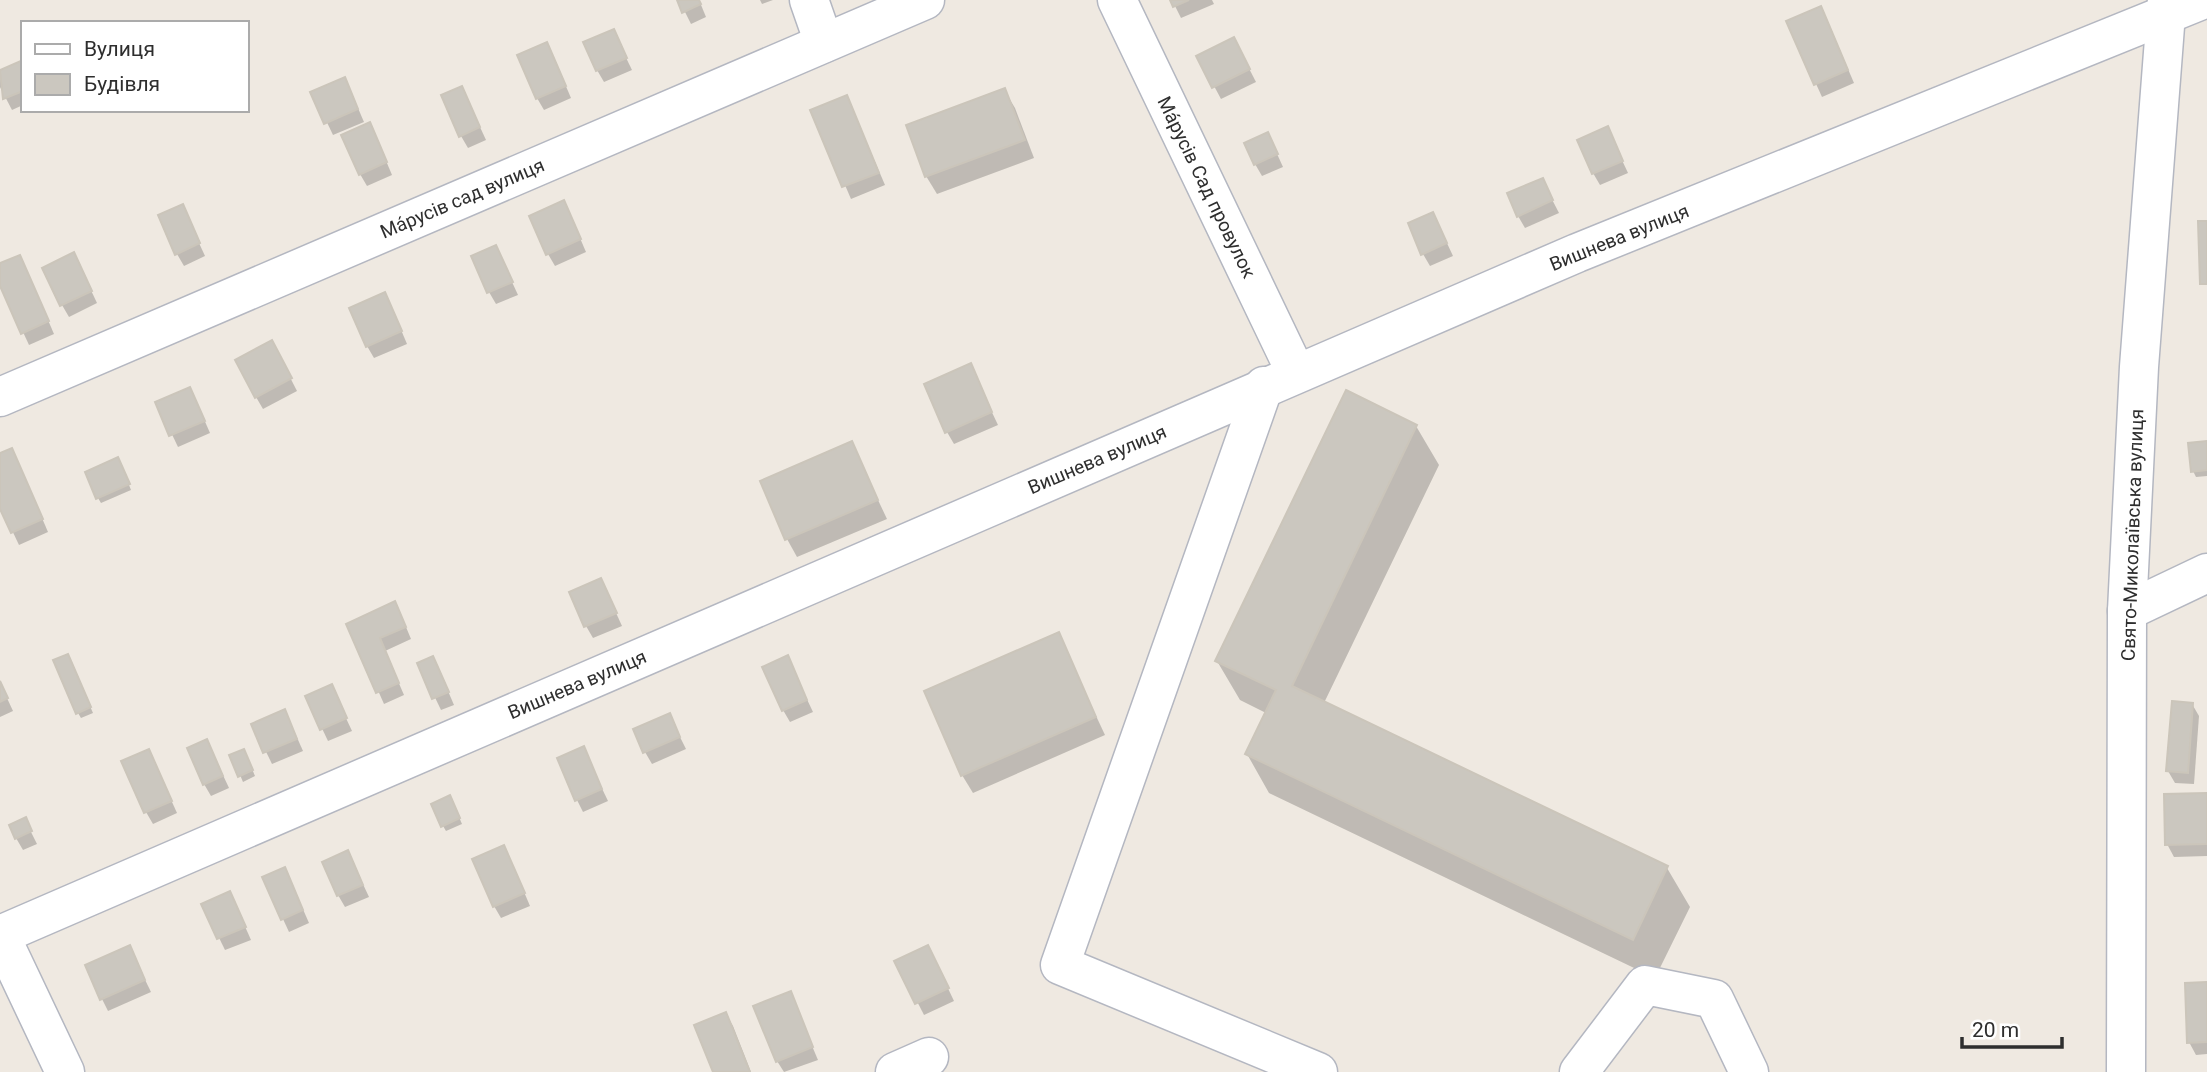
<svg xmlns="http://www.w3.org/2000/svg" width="2207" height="1072" font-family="Roboto,sans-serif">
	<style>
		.shadow { fill: #0003 }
		.building { fill: #cbc7bf; stroke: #cbc5ba; stroke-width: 2 }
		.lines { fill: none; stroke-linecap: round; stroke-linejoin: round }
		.minor-casing { stroke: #b4b7c1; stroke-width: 41 }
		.minor { stroke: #fff; stroke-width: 38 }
		.labels { text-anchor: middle; stroke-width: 6; stroke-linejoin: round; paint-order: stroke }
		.street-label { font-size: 19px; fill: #2e2e2e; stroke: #fff }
	</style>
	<rect width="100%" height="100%" fill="#efe9e1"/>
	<g class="shadow">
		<polygon points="679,0 699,0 706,17 691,24"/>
		<polygon points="760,0 773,0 762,4"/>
		<polygon points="1172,0 1212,0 1214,4 1181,18"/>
		<polygon points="1827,20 1854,83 1822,97 1788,22"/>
		<polygon points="613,31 632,70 604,82 597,70"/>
		<polygon points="1240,51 1256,82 1221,99 1198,56"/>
		<polygon points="553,56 571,98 544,110 537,98"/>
		<polygon points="23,61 23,105 12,110 0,87 0,71"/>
		<polygon points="462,88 486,140 468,148 461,136"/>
		<polygon points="1004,90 1015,108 1034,158 937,194 926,176"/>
		<polygon points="351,92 364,122 333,135 313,93"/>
		<polygon points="847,97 885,185 851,199 813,111"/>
		<polygon points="1607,128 1628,173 1600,185 1593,173"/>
		<polygon points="1268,134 1283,167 1262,176 1255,164"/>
		<polygon points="376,137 392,175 367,186 360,174"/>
		<polygon points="1542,180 1559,213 1525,228 1518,216"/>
		<polygon points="182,206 205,256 184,266 177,254"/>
		<polygon points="570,215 586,252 555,266 548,254"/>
		<polygon points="1439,226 1453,256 1430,266 1423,254"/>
		<polygon points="496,247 518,295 496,304 489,292"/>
		<polygon points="0,265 26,269 54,334 29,345 0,282"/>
		<polygon points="80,267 97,303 69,317 62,305"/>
		<polygon points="391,306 407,344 374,358 367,346"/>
		<polygon points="278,354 297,391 263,409 256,397"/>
		<polygon points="970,366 998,425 954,444 947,432"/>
		<polygon points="196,401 210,433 178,447 157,403"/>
		<polygon points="1416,426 1439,465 1324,703 1667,868 1690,907 1655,978 1269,793 1247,754 1266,713 1240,700 1217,661"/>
		<polygon points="2207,442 2207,476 2196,477 2193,471"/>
		<polygon points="851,443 887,519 797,557 787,539"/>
		<polygon points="0,455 18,462 48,532 19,545 0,505"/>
		<polygon points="121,465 131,490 101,503 98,498"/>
		<polygon points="601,580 622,626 593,638 586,626"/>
		<polygon points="401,615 411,639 385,651 404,695 384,704 349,625"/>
		<polygon points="1058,635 1105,735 973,793 962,775"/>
		<polygon points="787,657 813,712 790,722 783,710"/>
		<polygon points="70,661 93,713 81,718 78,713"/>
		<polygon points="419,664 439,670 454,705 441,710"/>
		<polygon points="0,683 13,711 0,717"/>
		<polygon points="331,686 352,731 328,741 307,697"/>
		<polygon points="2192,704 2199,716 2194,784 2175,783 2168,771"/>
		<polygon points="669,715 686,749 652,764 645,752"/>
		<polygon points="291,724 303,751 272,764 253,725"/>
		<polygon points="207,741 229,788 211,796 204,784"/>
		<polygon points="583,749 608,801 583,812 577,800"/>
		<polygon points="149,751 177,813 153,824 146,812"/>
		<polygon points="232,756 247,757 255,776 243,782"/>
		<polygon points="2207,795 2207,856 2174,857 2167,844"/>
		<polygon points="453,803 462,824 446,831 443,826"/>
		<polygon points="25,820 37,844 23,850 16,838"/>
		<polygon points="348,852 369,897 345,907 338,895"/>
		<polygon points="510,859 530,906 501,918 494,906"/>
		<polygon points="264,878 291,882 309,923 289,932"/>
		<polygon points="203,905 236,906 251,940 225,950"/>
		<polygon points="129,947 151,992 108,1011 102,999"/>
		<polygon points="934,959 954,1001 924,1015 897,962"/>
		<polygon points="2207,984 2207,1054 2196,1055 2189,1042"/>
		<polygon points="790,994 818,1060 784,1072 777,1061"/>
		<polygon points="726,1014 733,1026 751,1072 715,1072"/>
	</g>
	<g class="building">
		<polygon points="677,0 699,0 701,4 682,13"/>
		<polygon points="1170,0 1189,0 1173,7"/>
		<polygon points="1821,6 1848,70 1814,85 1786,21"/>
		<polygon points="614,29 627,58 596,71 583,42"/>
		<polygon points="1234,37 1250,69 1212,88 1196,56"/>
		<polygon points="547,42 566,86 536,99 517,55"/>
		<polygon points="23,60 23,91 3,99 0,70"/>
		<polygon points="345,77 358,109 324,124 310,92"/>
		<polygon points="462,86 480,127 459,137 441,95"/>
		<polygon points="1005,88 1025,140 925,177 906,125"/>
		<polygon points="847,95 879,173 842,187 810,110"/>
		<polygon points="370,122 387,162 359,175 341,135"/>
		<polygon points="1608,126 1623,161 1592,174 1577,140"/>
		<polygon points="1268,132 1278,154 1254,165 1244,143"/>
		<polygon points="1543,178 1553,200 1517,217 1507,193"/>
		<polygon points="564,200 581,239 546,255 529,216"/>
		<polygon points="183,204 200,243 175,255 158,215"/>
		<polygon points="1433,212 1447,243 1421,255 1408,223"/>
		<polygon points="2198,221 2207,221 2207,284 2200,284"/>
		<polygon points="496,245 513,282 487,293 471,256"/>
		<polygon points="74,252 92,291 60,306 42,268"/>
		<polygon points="20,255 49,321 21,334 0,286 0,263"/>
		<polygon points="385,292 402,331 366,347 349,308"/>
		<polygon points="272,340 292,378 255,398 235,360"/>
		<polygon points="971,363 992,412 945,433 924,384"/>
		<polygon points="190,387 205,421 169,436 155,402"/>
		<polygon points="1346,390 1417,425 1292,686 1668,866 1633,940 1245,754 1276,690 1215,661"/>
		<polygon points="852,441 878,500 785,540 760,481"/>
		<polygon points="2207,441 2207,470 2191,472 2188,443"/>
		<polygon points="12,448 43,519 11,533 0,509 0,453"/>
		<polygon points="118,457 130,484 96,499 85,472"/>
		<polygon points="601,578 617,613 584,627 569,592"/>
		<polygon points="395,601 406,627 380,638 399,683 376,693 346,624"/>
		<polygon points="1059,632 1096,717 961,776 924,691"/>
		<polygon points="68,654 91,707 76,714 53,660"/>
		<polygon points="788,655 807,700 782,711 762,667"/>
		<polygon points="433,656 449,692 432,699 417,663"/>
		<polygon points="0,681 8,698 0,702"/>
		<polygon points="332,684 347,718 320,730 305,696"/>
		<polygon points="2172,701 2193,703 2188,773 2166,771"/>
		<polygon points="285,709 297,739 263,753 251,724"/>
		<polygon points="670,713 680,737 643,753 633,729"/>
		<polygon points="207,739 223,776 203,785 187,748"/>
		<polygon points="584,746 602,789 575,801 557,758"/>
		<polygon points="149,749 172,801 144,813 121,761"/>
		<polygon points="244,749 253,770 238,777 229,755"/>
		<polygon points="2207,793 2207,844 2165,845 2164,794"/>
		<polygon points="450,795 460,818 441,827 431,804"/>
		<polygon points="26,817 32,831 15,839 9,825"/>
		<polygon points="504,845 525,893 493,907 472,859"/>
		<polygon points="348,850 363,885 337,896 322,862"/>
		<polygon points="285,867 303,910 281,920 262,877"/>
		<polygon points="230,891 246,927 217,939 201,904"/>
		<polygon points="130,945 145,980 100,1000 85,965"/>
		<polygon points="928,945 949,988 915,1004 894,961"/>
		<polygon points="2207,982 2207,1042 2187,1043 2185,983"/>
		<polygon points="791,991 813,1047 776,1062 753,1006"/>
		<polygon points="726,1012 750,1072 713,1072 694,1025"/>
	</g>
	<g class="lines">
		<defs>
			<g id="minor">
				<polyline points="809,0 824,43"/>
				<polyline points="1117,0 1296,373"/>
				<polyline points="1264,386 1060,965 1318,1072"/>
				<polyline points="0,397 925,0"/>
				<polyline points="2127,611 2207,573"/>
				<polyline points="0,935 1577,253 2202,0"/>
				<polyline points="0,935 65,1072"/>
				<polyline points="895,1072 929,1057"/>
				<polyline points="1579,1072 1645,985 1714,999 1749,1072"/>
				<polyline points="2126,1072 2127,611 2139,367 2167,0"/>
			</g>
		</defs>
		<use href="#minor" class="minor-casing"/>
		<use href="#minor" class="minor"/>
	</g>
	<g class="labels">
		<g class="street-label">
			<text transform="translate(1207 187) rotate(64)" y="7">Мáрусів Сад провулок</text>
			<text transform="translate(462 198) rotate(-23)" y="7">Мáрусів сад вулиця</text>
			<text transform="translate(1619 237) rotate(-22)" y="7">Вишнева вулиця</text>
			<text transform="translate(1097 459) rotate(-23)" y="7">Вишнева вулиця</text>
			<text transform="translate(2132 535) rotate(-88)" y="7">Свято-Миколаївська вулиця</text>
			<text transform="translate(577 684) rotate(-23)" y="7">Вишнева вулиця</text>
		</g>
	</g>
	<rect x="21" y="21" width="228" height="91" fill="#ffffff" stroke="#ababab" stroke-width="2"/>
	<rect x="35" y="44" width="35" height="10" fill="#ffffff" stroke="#ababab" stroke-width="2"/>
	<text x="84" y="56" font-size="21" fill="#2e2e2e">Вулиця</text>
	<rect x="35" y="74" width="35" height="21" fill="#cbc7bf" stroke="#ababab" stroke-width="2"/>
	<text x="84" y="91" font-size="21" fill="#2e2e2e">Будівля</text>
	<path d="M1962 1037v10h100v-10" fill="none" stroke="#2e2e2e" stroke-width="3.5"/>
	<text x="1972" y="1037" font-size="21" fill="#2e2e2e" stroke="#ffffff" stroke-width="5" paint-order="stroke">20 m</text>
</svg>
